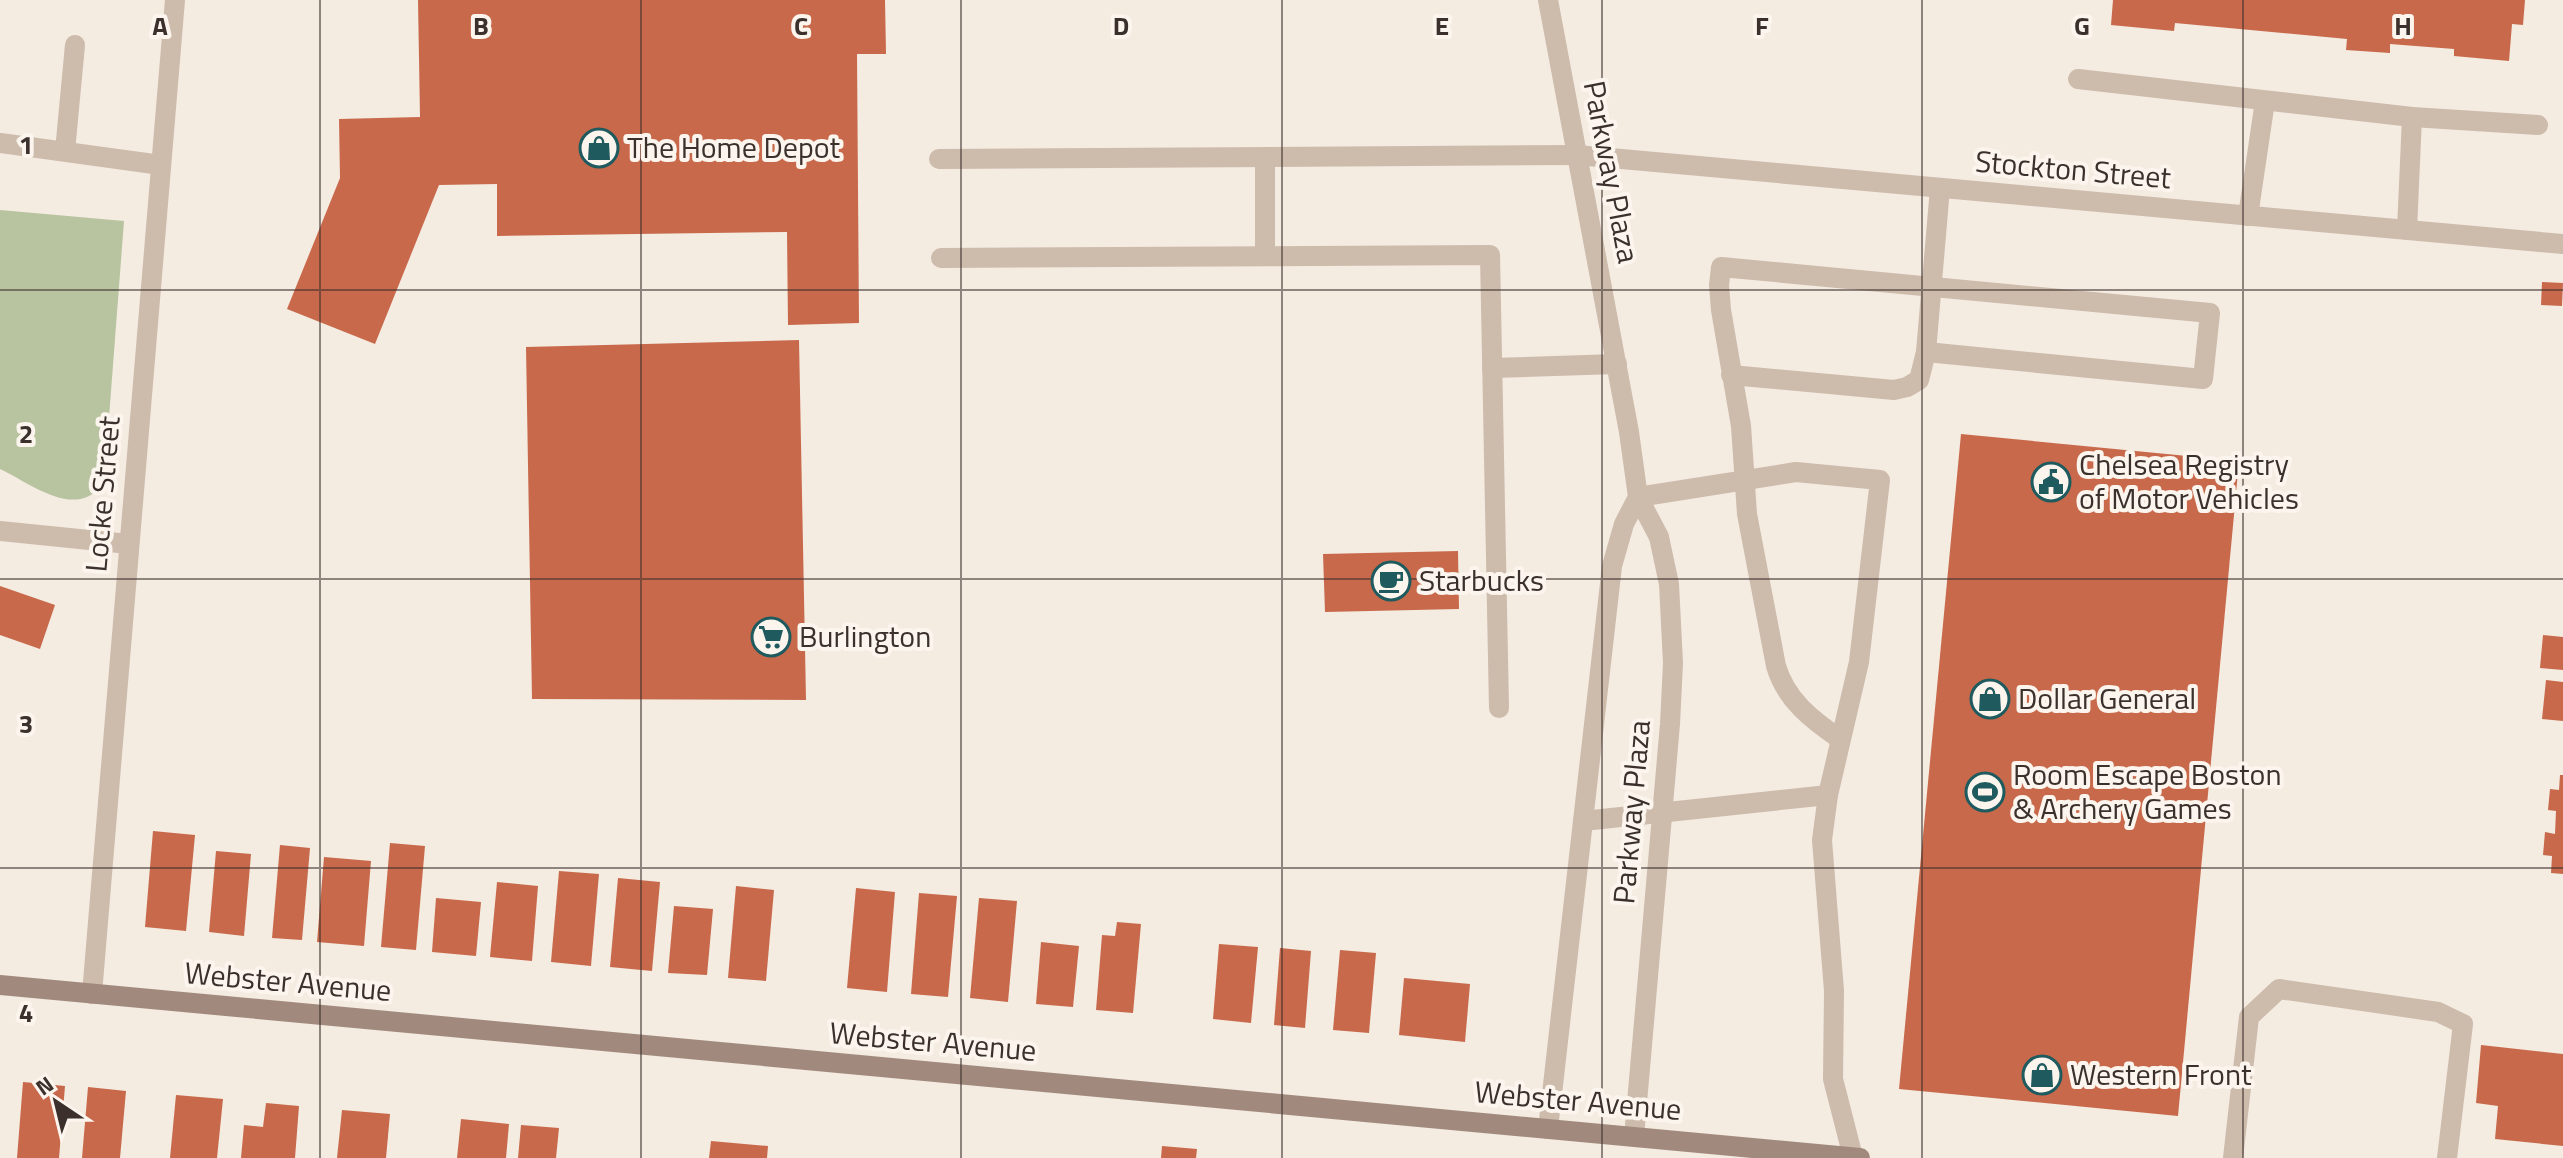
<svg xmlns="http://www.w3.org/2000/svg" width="2563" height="1158" font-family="'Titillium Web',sans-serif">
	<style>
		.green { fill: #b8c4a0 }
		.building { fill: #c8694b }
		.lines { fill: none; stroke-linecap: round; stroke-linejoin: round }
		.lane { stroke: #cdbbac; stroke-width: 20 }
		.street { stroke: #cdbbac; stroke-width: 20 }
		.secondary { stroke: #a18a7d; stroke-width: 20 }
		.grid { fill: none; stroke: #3b302b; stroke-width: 2; stroke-opacity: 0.55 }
		.labels { text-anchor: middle; stroke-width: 8; stroke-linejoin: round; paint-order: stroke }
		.poi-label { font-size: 30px; fill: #3b302b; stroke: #fbf5ee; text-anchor: start }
		.street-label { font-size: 30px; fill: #3b302b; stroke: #fbf5ee }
		.grid-label { font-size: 26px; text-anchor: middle; font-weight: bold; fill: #3b302b; stroke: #fbf5ee; stroke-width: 8; stroke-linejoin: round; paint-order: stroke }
	</style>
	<rect width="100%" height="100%" fill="#f4ebe1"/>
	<path class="green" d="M0,210L124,221L104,483C76,521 32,484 0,469Z"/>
	<g class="building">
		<polygon points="418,0 885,0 886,54 857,54 859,323 788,325 787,232 497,236 497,184 439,185 375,344 287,309 340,178 339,119 420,117"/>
		<polygon points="2113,0 2525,0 2523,25 2512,24 2509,61 2454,56 2454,49 2390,44 2390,53 2346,50 2347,39 2175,23 2174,31 2111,25"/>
		<polygon points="2542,282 2563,283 2562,306 2541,305"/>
		<polygon points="799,340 806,700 532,699 526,347"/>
		<polygon points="1961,434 2239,461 2178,1116 1899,1089"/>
		<polygon points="1458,551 1459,609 1325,612 1323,554"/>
		<polygon points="0,586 55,605 40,649 0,635"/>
		<polygon points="2543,635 2563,637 2563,670 2540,668"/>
		<polygon points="2546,680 2563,682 2563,721 2542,719"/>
		<polygon points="2560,775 2563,775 2563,874 2551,873 2552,856 2543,855 2545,832 2555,834 2556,811 2548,810 2550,789 2559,790"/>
		<polygon points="153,831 195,835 186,931 145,927"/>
		<polygon points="390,843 425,846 416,950 381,947"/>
		<polygon points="280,845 310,848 302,940 272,938"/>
		<polygon points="216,851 251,854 244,936 209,932"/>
		<polygon points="324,857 371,861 364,946 317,942"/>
		<polygon points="559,871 599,874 591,966 551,962"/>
		<polygon points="618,878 660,882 652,971 610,967"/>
		<polygon points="497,882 538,886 532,961 490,957"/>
		<polygon points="736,886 774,890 766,981 728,978"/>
		<polygon points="856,888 895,892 887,992 847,988"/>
		<polygon points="919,893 957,896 948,997 911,994"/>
		<polygon points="436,898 481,902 476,956 432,952"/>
		<polygon points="979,898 1017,901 1008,1002 970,998"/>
		<polygon points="674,906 713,909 707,975 668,973"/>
		<polygon points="1117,922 1141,924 1133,1013 1096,1010 1102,935 1115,936"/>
		<polygon points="1041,942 1079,946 1073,1007 1036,1004"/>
		<polygon points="1219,944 1258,947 1251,1023 1213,1019"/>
		<polygon points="1280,948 1311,951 1305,1028 1274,1025"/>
		<polygon points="1340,950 1376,953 1369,1033 1333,1030"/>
		<polygon points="1404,978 1470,984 1465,1042 1399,1035"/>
		<polygon points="2481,1045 2563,1054 2563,1146 2495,1139 2498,1106 2476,1103"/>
		<polygon points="23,1082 65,1086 59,1158 17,1158"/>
		<polygon points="88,1087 126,1091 120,1158 82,1158"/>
		<polygon points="176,1095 223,1099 217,1158 170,1158"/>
		<polygon points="266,1103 299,1106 295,1158 241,1158 244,1125 263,1127"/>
		<polygon points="342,1110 390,1114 386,1158 337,1158"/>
		<polygon points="461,1119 509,1124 506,1158 457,1158"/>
		<polygon points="521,1125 559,1128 556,1158 518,1158"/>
		<polygon points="711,1141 768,1146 767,1158 709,1158"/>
		<polygon points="1162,1146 1197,1149 1196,1158 1161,1158"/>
	</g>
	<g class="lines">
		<g class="lane">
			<polyline points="2078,79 2412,117 2538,125"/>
			<polyline points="65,151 75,45"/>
			<polyline points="1265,157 1265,256"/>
			<polyline points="939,159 1577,155"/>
			<polyline points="2248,216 2265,101"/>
			<polyline points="2407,230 2412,117"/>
			<polyline points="941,258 1490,255 1499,708"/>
			<polyline points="1492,368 1617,364"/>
			<polyline points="1731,375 1894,390 1907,387 1919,380 1926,352 1940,188"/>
			<polyline points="1638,497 1796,472 1880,480 1859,662 1828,795 1822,840 1834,991 1833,1079 1853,1157"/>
			<path d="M1840,739C1812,720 1786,700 1776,666L1747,514L1741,426L1721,310L1719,285L1721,267L2210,313L2203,379L1926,352"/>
			<polyline points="1583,821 1828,795"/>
			<polyline points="2233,1158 2249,1017 2279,989 2438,1012 2463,1024 2447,1158"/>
		</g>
		<g class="street">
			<polyline points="1548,0 1629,432 1638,497 1659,537 1669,584 1673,663 1670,724 1634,1137"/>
			<polyline points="0,143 161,165"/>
			<polyline points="1577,155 2563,244"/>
			<polyline points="0,531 129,544"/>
			<polyline points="92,994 175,0"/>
			<polyline points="1548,1129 1612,566 1624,524 1638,497"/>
		</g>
		<polyline class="secondary" points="0,985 1860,1158"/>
	</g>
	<path class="grid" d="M320,0V1158M641,0V1158M961,0V1158M1282,0V1158M1602,0V1158M1922,0V1158M2243,0V1158M0,290H2563M0,579H2563M0,868H2563"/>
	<defs>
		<symbol id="shop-ring" viewBox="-11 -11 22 22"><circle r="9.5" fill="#fbf5ee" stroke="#1f5a5e" stroke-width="1.5"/><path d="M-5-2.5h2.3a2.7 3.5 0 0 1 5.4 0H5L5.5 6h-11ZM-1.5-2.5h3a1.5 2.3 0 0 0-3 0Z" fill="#1f5a5e"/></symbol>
		<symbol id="civic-ring" viewBox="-11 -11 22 22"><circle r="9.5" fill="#fbf5ee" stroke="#1f5a5e" stroke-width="1.5"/><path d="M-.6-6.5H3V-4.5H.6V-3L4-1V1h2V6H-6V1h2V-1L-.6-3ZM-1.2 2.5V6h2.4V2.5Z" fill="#1f5a5e"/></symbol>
		<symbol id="cafe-ring" viewBox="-11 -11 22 22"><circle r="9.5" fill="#fbf5ee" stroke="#1f5a5e" stroke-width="1.5"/><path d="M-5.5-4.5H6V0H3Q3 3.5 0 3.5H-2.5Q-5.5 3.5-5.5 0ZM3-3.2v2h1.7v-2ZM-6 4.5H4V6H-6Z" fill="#1f5a5e"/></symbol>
		<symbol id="supermarket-ring" viewBox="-11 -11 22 22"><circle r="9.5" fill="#fbf5ee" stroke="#1f5a5e" stroke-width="1.5"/><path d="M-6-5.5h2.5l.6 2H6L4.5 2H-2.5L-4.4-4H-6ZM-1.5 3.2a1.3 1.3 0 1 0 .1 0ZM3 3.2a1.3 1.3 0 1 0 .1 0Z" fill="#1f5a5e"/></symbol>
		<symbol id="stadium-ring" viewBox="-11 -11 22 22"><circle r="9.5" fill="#fbf5ee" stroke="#1f5a5e" stroke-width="1.5"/><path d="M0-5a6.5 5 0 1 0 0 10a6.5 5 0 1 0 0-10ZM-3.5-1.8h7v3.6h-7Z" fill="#1f5a5e"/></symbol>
	</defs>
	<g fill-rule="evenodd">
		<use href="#shop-ring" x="577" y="126" width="44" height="44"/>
		<use href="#civic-ring" x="2029" y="460" width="44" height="44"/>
		<use href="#cafe-ring" x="1369" y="559" width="44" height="44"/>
		<use href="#supermarket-ring" x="749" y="615" width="44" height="44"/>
		<use href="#shop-ring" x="1968" y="677" width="44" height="44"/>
		<use href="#stadium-ring" x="1963" y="770" width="44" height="44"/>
		<use href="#shop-ring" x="2020" y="1053" width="44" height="44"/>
	</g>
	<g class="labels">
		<g class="poi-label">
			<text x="627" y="158">The Home Depot</text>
			<text x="2079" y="475">Chelsea Registry<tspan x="2079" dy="34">of Motor Vehicles</tspan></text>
			<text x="1419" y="591">Starbucks</text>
			<text x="799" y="647">Burlington</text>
			<text x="2018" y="709">Dollar General</text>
			<text x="2013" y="785">Room Escape Boston<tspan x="2013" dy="34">&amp; Archery Games</tspan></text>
			<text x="2070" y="1085">Western Front</text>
		</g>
		<g class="street-label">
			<text transform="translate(2073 170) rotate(5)" y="10">Stockton Street</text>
			<text transform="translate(1611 172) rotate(79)" y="10">Parkway Plaza</text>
			<text transform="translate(103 494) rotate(-85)" y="10">Locke Street</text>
			<text transform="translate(1632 812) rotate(-85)" y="10">Parkway Plaza</text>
			<text transform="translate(288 982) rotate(5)" y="10">Webster Avenue</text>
			<text transform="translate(933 1042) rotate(5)" y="10">Webster Avenue</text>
			<text transform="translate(1578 1101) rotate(5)" y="10">Webster Avenue</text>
		</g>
	</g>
	<g class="grid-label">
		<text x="160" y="35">A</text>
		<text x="481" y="35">B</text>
		<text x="801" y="35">C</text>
		<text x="1121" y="35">D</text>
		<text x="1442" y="35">E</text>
		<text x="1762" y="35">F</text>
		<text x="2082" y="35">G</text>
		<text x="2403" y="35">H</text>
		<text x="26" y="154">1</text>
		<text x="26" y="443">2</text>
		<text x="26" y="733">3</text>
		<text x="26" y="1022">4</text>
	</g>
	<g transform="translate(56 1102) rotate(325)" stroke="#fbf5ee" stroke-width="6" paint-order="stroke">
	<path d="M0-6L14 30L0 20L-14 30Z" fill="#3b302b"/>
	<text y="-12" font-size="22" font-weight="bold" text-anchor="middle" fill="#3b302b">N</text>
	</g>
</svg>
